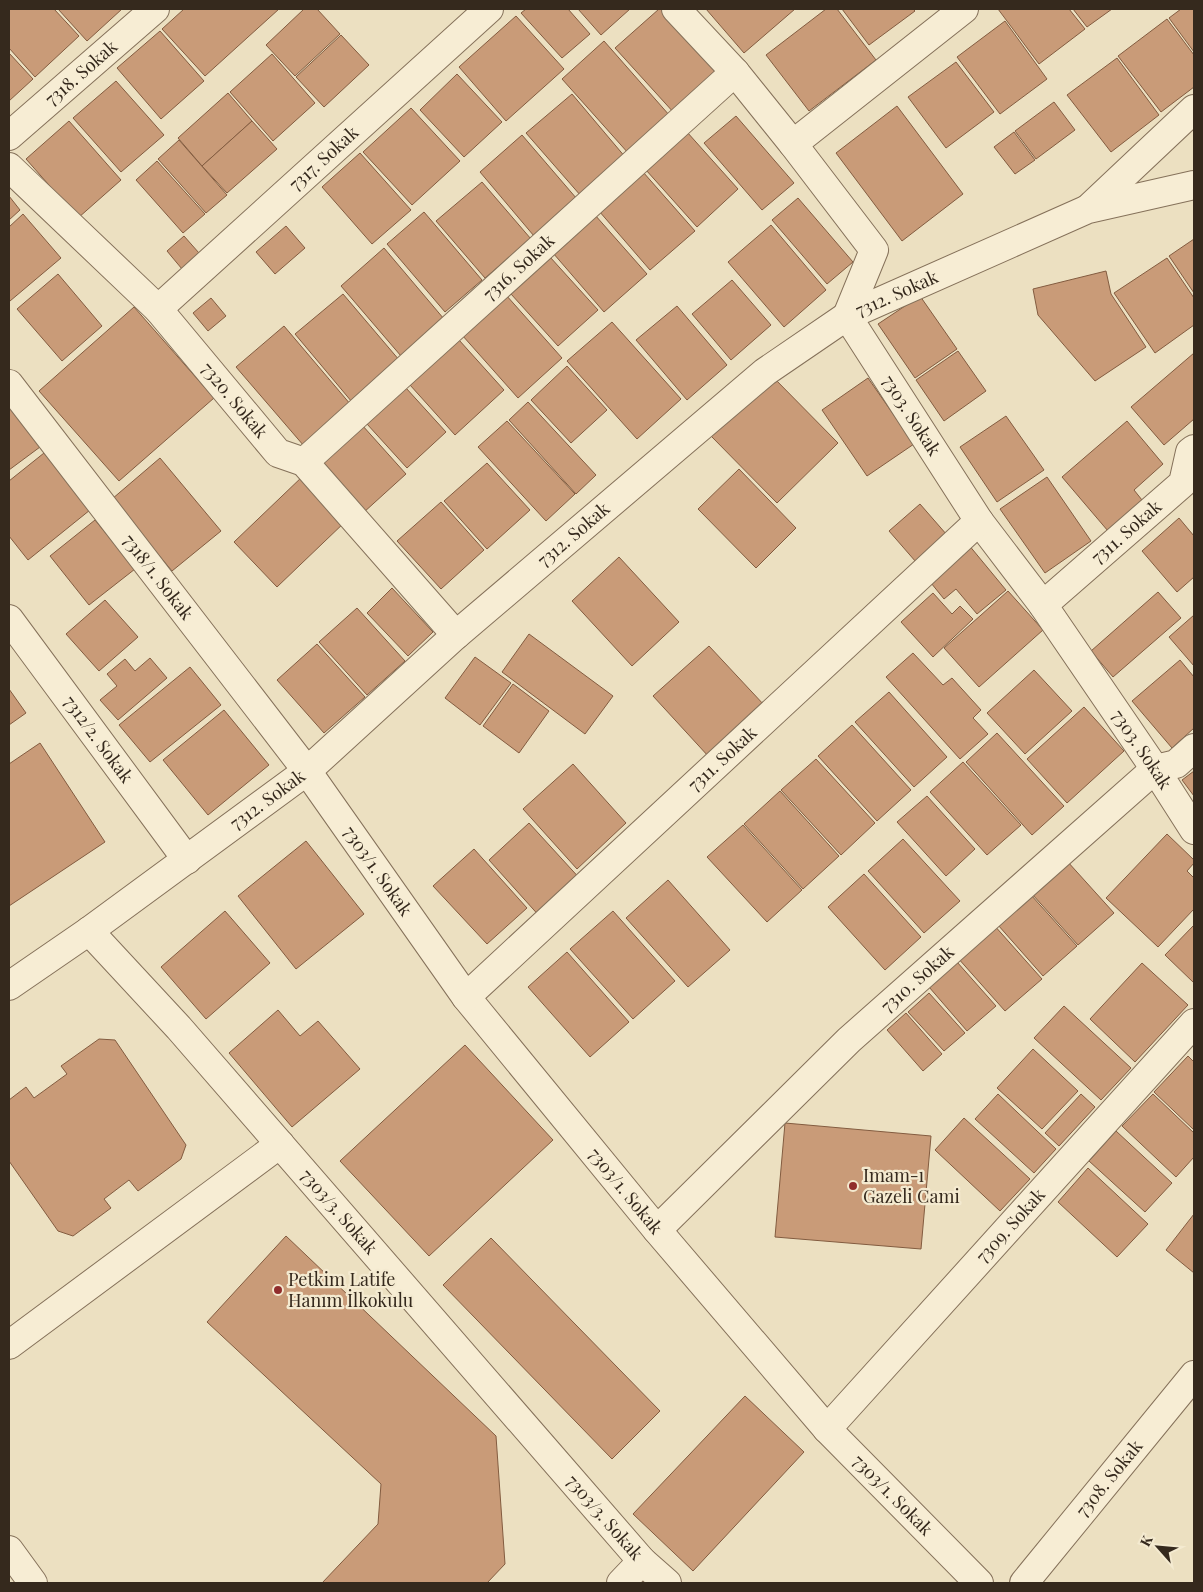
<svg xmlns="http://www.w3.org/2000/svg" width="1203" height="1592" font-family="'Playfair Display',serif">
	<style>
		.building { fill: #c99b78; stroke: #835c40 }
		.lines { fill: none; stroke-linecap: round; stroke-linejoin: round }
		.minor-casing { stroke: #85715a; stroke-width: 30 }
		.minor { stroke: #f7edd4; stroke-width: 28 }
		.poi-dot { fill: #912d2c; stroke: #f4ead0; stroke-width: 2 }
		.labels { text-anchor: middle; stroke-width: 4.5; stroke-linejoin: round; paint-order: stroke }
		.street-label { font-size: 18px; fill: #35291d; stroke: #f4ead0 }
		.poi-label { font-size: 18px; fill: #35291d; stroke: #f4ead0; text-anchor: start }
	</style>
	<rect width="100%" height="100%" fill="#ece0c1"/>
	<g class="building">
		<polygon points="9,9 54,9 79,36 35,77 9,48"/>
		<polygon points="58,9 122,9 87,41"/>
		<polygon points="184,9 279,9 205,76 162,29"/>
		<polygon points="304,9 317,9 340,34 295,76 266,45"/>
		<polygon points="526,9 568,9 590,34 562,58 521,13"/>
		<polygon points="578,9 630,9 601,35"/>
		<polygon points="659,9 667,9 722,71 675,114 615,48"/>
		<polygon points="706,9 795,9 744,53"/>
		<polygon points="826,9 837,9 876,60 809,111 766,55"/>
		<polygon points="842,9 913,9 915,11 869,45"/>
		<polygon points="998,9 1069,9 1085,29 1039,64"/>
		<polygon points="1073,9 1112,9 1087,27"/>
		<polygon points="1181,9 1194,9 1194,52 1169,18"/>
		<polygon points="516,16 564,69 506,121 459,67"/>
		<polygon points="1167,19 1194,55 1194,87 1161,112 1118,56"/>
		<polygon points="1005,21 1047,79 1000,114 957,57"/>
		<polygon points="160,31 204,81 161,119 117,68"/>
		<polygon points="341,35 369,65 324,107 296,77"/>
		<polygon points="604,41 670,116 629,154 562,79"/>
		<polygon points="9,53 33,79 9,101"/>
		<polygon points="272,54 315,103 273,141 230,92"/>
		<polygon points="1117,58 1159,115 1111,152 1067,95"/>
		<polygon points="956,62 994,112 946,148 908,97"/>
		<polygon points="457,74 502,122 464,157 420,110"/>
		<polygon points="116,81 164,135 121,172 73,118"/>
		<polygon points="228,93 252,121 202,166 178,138"/>
		<polygon points="572,94 626,158 581,196 526,133"/>
		<polygon points="1054,102 1075,130 1036,159 1015,131"/>
		<polygon points="897,106 963,194 902,241 836,153"/>
		<polygon points="411,108 460,161 412,205 363,152"/>
		<polygon points="736,116 794,183 762,210 704,143"/>
		<polygon points="69,121 121,180 78,218 26,159"/>
		<polygon points="252,121 277,149 227,193 202,166"/>
		<polygon points="687,132 738,189 697,227 646,170"/>
		<polygon points="1014,132 1035,160 1015,174 994,147"/>
		<polygon points="522,135 577,199 534,236 480,172"/>
		<polygon points="179,140 227,195 206,213 158,159"/>
		<polygon points="360,153 411,210 372,244 322,187"/>
		<polygon points="157,161 205,214 183,233 136,180"/>
		<polygon points="643,172 695,231 650,270 599,211"/>
		<polygon points="482,182 531,239 485,278 436,221"/>
		<polygon points="9,196 20,210 9,220"/>
		<polygon points="798,198 853,262 827,284 772,220"/>
		<polygon points="424,212 482,280 445,312 387,244"/>
		<polygon points="23,214 61,258 10,301 9,299 9,227"/>
		<polygon points="595,215 647,274 604,312 553,253"/>
		<polygon points="771,225 826,290 784,327 728,262"/>
		<polygon points="286,226 305,248 275,274 256,252"/>
		<polygon points="184,236 199,253 182,269 167,251"/>
		<polygon points="1194,239 1194,293 1169,256"/>
		<polygon points="384,248 444,319 401,356 341,286"/>
		<polygon points="550,257 598,310 558,346 511,294 508,295"/>
		<polygon points="1167,258 1194,298 1194,325 1155,353 1114,293"/>
		<polygon points="1106,271 1111,294 1146,347 1095,381 1038,315 1033,289"/>
		<polygon points="58,274 102,326 62,361 17,309"/>
		<polygon points="732,280 771,325 731,360 692,314"/>
		<polygon points="343,294 400,361 352,402 295,334"/>
		<polygon points="506,295 562,358 518,398 462,335"/>
		<polygon points="920,296 957,349 915,378 878,324"/>
		<polygon points="211,298 226,316 208,331 193,313"/>
		<polygon points="677,306 727,365 687,400 636,340"/>
		<polygon points="134,307 214,398 119,481 39,391"/>
		<polygon points="612,322 681,399 637,439 567,361"/>
		<polygon points="284,326 351,405 304,446 236,367"/>
		<polygon points="459,340 504,390 455,435 410,385"/>
		<polygon points="958,351 986,391 944,421 916,380"/>
		<polygon points="1194,353 1194,419 1164,445 1131,407"/>
		<polygon points="567,366 607,410 571,443 531,400"/>
		<polygon points="771,375 838,443 777,503 711,436"/>
		<polygon points="868,378 914,444 867,476 822,410"/>
		<polygon points="406,388 446,432 407,468 367,424"/>
		<polygon points="528,402 596,475 576,494 509,420"/>
		<polygon points="9,405 40,447 9,470"/>
		<polygon points="1006,416 1044,470 997,502 960,447"/>
		<polygon points="507,421 575,494 546,521 478,447"/>
		<polygon points="1127,421 1163,464 1134,490 1142,500 1108,531 1062,477"/>
		<polygon points="362,425 406,474 363,513 319,465"/>
		<polygon points="44,453 90,510 28,560 9,536 9,481"/>
		<polygon points="160,458 221,531 172,571 112,499"/>
		<polygon points="487,463 530,510 487,549 444,501"/>
		<polygon points="739,469 796,528 756,568 698,509"/>
		<polygon points="304,475 347,520 277,587 234,542"/>
		<polygon points="1047,477 1091,541 1045,573 1000,509"/>
		<polygon points="441,502 484,550 441,589 397,541"/>
		<polygon points="920,504 947,535 916,562 889,531"/>
		<polygon points="1179,518 1194,536 1194,577 1177,592 1142,551"/>
		<polygon points="95,520 135,569 89,605 50,556"/>
		<polygon points="968,544 1006,590 977,614 956,589 944,599 927,578"/>
		<polygon points="619,557 679,622 632,666 572,601"/>
		<polygon points="392,588 433,632 408,656 367,613"/>
		<polygon points="1008,591 1043,630 979,687 944,648"/>
		<polygon points="1158,592 1181,618 1113,677 1091,651"/>
		<polygon points="933,593 952,614 960,606 973,619 933,657 901,622"/>
		<polygon points="105,600 138,637 99,671 66,634"/>
		<polygon points="357,608 405,661 367,695 319,642"/>
		<polygon points="1194,615 1194,666 1169,637"/>
		<polygon points="529,634 613,696 585,734 502,672"/>
		<polygon points="317,644 365,697 324,733 277,680"/>
		<polygon points="709,646 765,706 709,757 653,696"/>
		<polygon points="913,653 943,685 952,678 981,710 973,718 988,734 960,759 886,677"/>
		<polygon points="475,657 511,683 480,725 445,698"/>
		<polygon points="150,658 167,678 118,720 100,700 117,686 107,674 125,659 135,671"/>
		<polygon points="1180,660 1194,677 1194,728 1172,748 1132,701"/>
		<polygon points="190,667 221,705 150,762 119,725"/>
		<polygon points="1034,670 1072,711 1025,754 987,713"/>
		<polygon points="513,684 549,711 519,753 483,726"/>
		<polygon points="9,689 26,713 9,725"/>
		<polygon points="889,692 947,757 914,787 855,722"/>
		<polygon points="1084,707 1124,751 1067,803 1027,759"/>
		<polygon points="224,710 269,765 208,815 163,760"/>
		<polygon points="852,725 911,790 877,821 818,756"/>
		<polygon points="997,733 1064,806 1032,835 966,762"/>
		<polygon points="40,743 105,842 9,906 9,764"/>
		<polygon points="816,759 875,823 841,855 781,790"/>
		<polygon points="963,762 1021,825 987,855 930,792"/>
		<polygon points="573,764 626,823 577,869 523,809"/>
		<polygon points="1194,771 1194,796 1182,780"/>
		<polygon points="780,791 839,856 803,889 744,824"/>
		<polygon points="927,796 975,849 946,876 897,822"/>
		<polygon points="529,823 583,882 542,919 489,860"/>
		<polygon points="743,825 802,890 767,922 707,857"/>
		<polygon points="1167,834 1194,860 1194,863 1187,871 1194,878 1194,909 1158,947 1106,898"/>
		<polygon points="903,839 960,901 924,933 868,871"/>
		<polygon points="306,841 364,914 296,969 238,896"/>
		<polygon points="474,849 527,908 487,944 433,886"/>
		<polygon points="1067,861 1114,913 1078,945 1032,894"/>
		<polygon points="864,874 921,937 885,970 828,907"/>
		<polygon points="668,880 730,950 688,987 626,918"/>
		<polygon points="1031,895 1077,946 1043,976 998,925"/>
		<polygon points="225,911 270,963 206,1019 161,967"/>
		<polygon points="613,911 675,981 633,1019 570,949"/>
		<polygon points="993,924 1042,979 1005,1011 957,957"/>
		<polygon points="1194,925 1194,983 1165,955"/>
		<polygon points="567,952 629,1022 590,1057 528,987"/>
		<polygon points="957,962 996,1006 967,1031 929,987"/>
		<polygon points="1142,963 1188,1005 1135,1062 1090,1019"/>
		<polygon points="929,993 965,1033 944,1051 908,1012"/>
		<polygon points="1064,1006 1131,1068 1101,1100 1034,1038"/>
		<polygon points="278,1010 300,1036 318,1021 360,1069 292,1127 229,1053"/>
		<polygon points="906,1013 942,1054 923,1071 887,1030"/>
		<polygon points="99,1039 115,1040 186,1145 181,1159 138,1191 129,1180 104,1199 111,1208 73,1236 58,1231 9,1161 9,1100 26,1087 34,1098 67,1074 61,1066"/>
		<polygon points="465,1045 553,1140 429,1256 340,1161"/>
		<polygon points="1033,1049 1078,1091 1042,1129 997,1088"/>
		<polygon points="1188,1056 1194,1062 1194,1130 1154,1092"/>
		<polygon points="998,1094 1056,1149 1034,1173 975,1119"/>
		<polygon points="1081,1094 1095,1107 1059,1146 1045,1133"/>
		<polygon points="1153,1094 1194,1133 1194,1157 1176,1177 1122,1126"/>
		<polygon points="964,1118 1030,1179 1000,1211 935,1150"/>
		<polygon points="785,1123 931,1136 921,1249 775,1237"/>
		<polygon points="1116,1131 1172,1183 1145,1212 1089,1161"/>
		<polygon points="1088,1168 1148,1224 1117,1257 1058,1202"/>
		<polygon points="1194,1214 1194,1273 1166,1250"/>
		<polygon points="286,1236 496,1436 505,1564 487,1583 322,1583 378,1524 381,1484 207,1322"/>
		<polygon points="491,1238 660,1411 612,1459 443,1285"/>
		<polygon points="745,1396 804,1452 693,1571 633,1514"/>
	</g>
	<g class="lines">
		<defs>
			<g id="minor">
				<path id="s1" d="M676,9L735,72L793,144L874,250L847,316L979,521L1043,605L1155,769L1194,830"/>
				<path id="s2" d="M9,136L155,9"/>
				<polyline points="793,144 964,9"/>
				<path id="s3" d="M9,167L158,309L278,453L304,462L456,635"/>
				<polyline points="1089,208 1194,109"/>
				<path id="s4" d="M158,309L489,9"/>
				<path id="s5" d="M9,384L307,771L466,997L657,1230L827,1429L979,1583"/>
				<path id="s6" d="M304,462L735,72"/>
				<path id="s7" d="M1043,605L1183,483L1190,452L1194,449"/>
				<path id="s8" d="M9,619L187,860"/>
				<path id="s9" d="M89,931L179,1028L642,1561L667,1583"/>
				<path id="s10" d="M9,986L89,931L307,771L456,635L765,372L847,316L1088,209L1194,185"/>
				<path id="s11" d="M466,997L979,521"/>
				<path id="s12" d="M657,1230L849,1040L1155,769L1176,764L1194,748"/>
				<polyline points="9,1345 280,1144"/>
				<path id="s13" d="M827,1429L1194,1023"/>
				<polyline points="9,1550 33,1583"/>
				<polyline points="621,1583 642,1561"/>
				<path id="s14" d="M1024,1583L1194,1375"/>
			</g>
		</defs>
		<use href="#minor" class="minor-casing"/>
		<use href="#minor" class="minor"/>
	</g>
	<g class="poi-dot">
		<circle cx="853" cy="1186" r="5"/>
		<circle cx="278" cy="1290" r="5"/>
	</g>
	<g class="labels">
		<g class="street-label">
			<text dy="6" stroke="none"><textPath href="#s2" startOffset="96">7318. Sokak</textPath></text>
			<text dy="6" stroke="none"><textPath href="#s4" startOffset="224">7317. Sokak</textPath></text>
			<text dy="6" stroke="none"><textPath href="#s6" startOffset="290">7316. Sokak</textPath></text>
			<text dy="6" stroke="none"><textPath href="#s10" startOffset="1129">7312. Sokak</textPath></text>
			<text dy="6" stroke="none"><textPath href="#s3" startOffset="325">7320. Sokak</textPath></text>
			<text dy="6" stroke="none"><textPath href="#s1" startOffset="502">7303. Sokak</textPath></text>
			<text dy="6" stroke="none"><textPath href="#s7" startOffset="111">7311. Sokak</textPath></text>
			<text dy="6" stroke="none"><textPath href="#s10" startOffset="724">7312. Sokak</textPath></text>
			<text dy="6" stroke="none"><textPath href="#s5" startOffset="244">7318/1. Sokak</textPath></text>
			<text dy="6" stroke="none"><textPath href="#s8" startOffset="150">7312/2. Sokak</textPath></text>
			<text dy="6" stroke="none"><textPath href="#s1" startOffset="908">7303. Sokak</textPath></text>
			<text dy="6" stroke="none"><textPath href="#s11" startOffset="350">7311. Sokak</textPath></text>
			<text dy="6" stroke="none"><textPath href="#s10" startOffset="319">7312. Sokak</textPath></text>
			<text dy="6" stroke="none"><textPath href="#s5" startOffset="611">7303/1. Sokak</textPath></text>
			<text dy="6" stroke="none"><textPath href="#s12" startOffset="362">7310. Sokak</textPath></text>
			<text dy="6" stroke="none"><textPath href="#s5" startOffset="1016">7303/1. Sokak</textPath></text>
			<text dy="6" stroke="none"><textPath href="#s9" startOffset="376">7303/3. Sokak</textPath></text>
			<text dy="6" stroke="none"><textPath href="#s13" startOffset="274">7309. Sokak</textPath></text>
			<text dy="6" stroke="none"><textPath href="#s14" startOffset="135">7308. Sokak</textPath></text>
			<text dy="6" stroke="none"><textPath href="#s5" startOffset="1421">7303/1. Sokak</textPath></text>
			<text dy="6" stroke="none"><textPath href="#s9" startOffset="781">7303/3. Sokak</textPath></text>
		</g>
		<g class="poi-label">
			<text x="863" y="1182">Imam-ı<tspan x="863" dy="21">Gazeli Cami</tspan></text>
			<text x="288" y="1286">Petkim Latife<tspan x="288" dy="21">Hanım İlkokulu</tspan></text>
		</g>
	</g>
	<rect width="1203" height="1592" fill="none" stroke="#35291d" stroke-width="20"/>
	<g transform="translate(1158 1547) rotate(297)" stroke="#f4ead0" stroke-width="4" paint-order="stroke">
	<path d="M0-4L9 19L0 12L-9 19Z" fill="#35291d"/>
	<text y="-8" font-size="14" font-weight="bold" text-anchor="middle" fill="#35291d">K</text>
	</g>
</svg>
